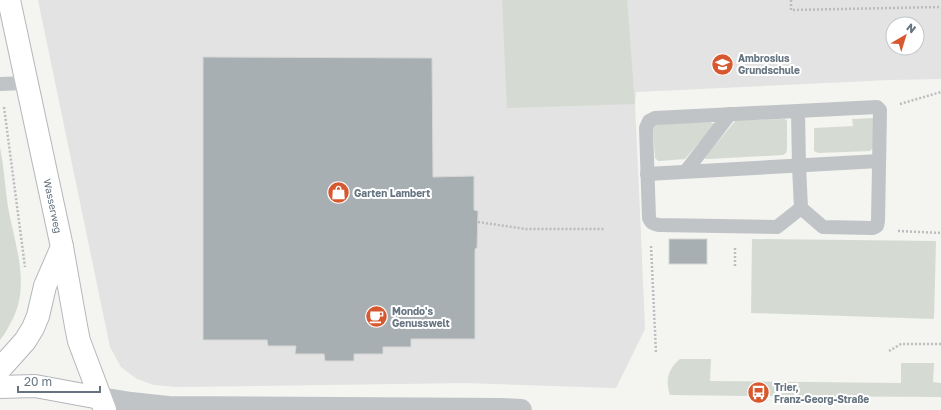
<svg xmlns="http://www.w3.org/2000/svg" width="941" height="410" font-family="'Golos Text',sans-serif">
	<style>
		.built { fill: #e2e3e2; fill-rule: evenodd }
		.green { fill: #d5dbd2 }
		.building { fill: #a7afb3; stroke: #d6d6d4 }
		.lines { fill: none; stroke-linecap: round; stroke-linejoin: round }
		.secondary-casing { stroke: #b3b7bb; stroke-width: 24 }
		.path { stroke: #babcbe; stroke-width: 2.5; stroke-dasharray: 2 2; stroke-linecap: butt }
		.service { stroke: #c0c4c7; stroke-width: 14 }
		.tertiary { stroke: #c0c4c7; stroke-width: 22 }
		.secondary { stroke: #fff; stroke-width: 22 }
		.labels { text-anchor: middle; stroke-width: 4; stroke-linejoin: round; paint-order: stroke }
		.poi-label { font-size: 10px; font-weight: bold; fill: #657480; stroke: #fff; text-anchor: start }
		.street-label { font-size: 10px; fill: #657480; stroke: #fff }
	</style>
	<rect width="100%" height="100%" fill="#f4f4f1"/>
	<path class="built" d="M38,0H941V79L889,80L636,92L635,104L641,236L645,329L616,388L466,383L177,387L154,385L137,379L121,367L110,347ZM893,24H917V48H893Z"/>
	<g class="green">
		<polygon points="502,0 627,0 635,104 507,108"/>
		<polygon points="874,118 874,147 870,151 818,153 814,151 814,128 853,126 852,119"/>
		<polygon points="784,119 787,120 787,150 786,153 783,155 709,159 706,159 705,157 736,120"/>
		<polygon points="709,122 713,123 714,125 685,159 660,161 658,161 655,158 653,129 654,126 658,124"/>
		<path d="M0,147C4,167 5,187 8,207C15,246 32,287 10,324C7,330 4,335 0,340Z"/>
		<polygon points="752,239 936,241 934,319 751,313"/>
		<path d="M680,359H711L710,381L901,383V363H934L933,382L941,383V397L770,396V390L749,389V396L670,395C665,380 668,369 680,359Z"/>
	</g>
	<g class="building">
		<polygon points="203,57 432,58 433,177 474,176 474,210 478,211 477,248 475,249 475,339 411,339 411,347 383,347 383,354 354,354 354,361 325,361 324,354 295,354 296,346 268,346 267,340 203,340"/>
		<rect x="669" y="239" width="38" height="25"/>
	</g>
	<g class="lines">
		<defs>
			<g id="secondary">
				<polyline points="9,0 62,247 76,326 79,341 105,410"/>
				<polyline points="0,369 25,341 33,328 38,316 45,286 62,247"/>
				<polyline points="0,387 35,386 100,398"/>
			</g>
		</defs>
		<use href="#secondary" class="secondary-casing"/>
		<g class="path">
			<polyline points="791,0 791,10 941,7"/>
			<polyline points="900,104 941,92"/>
			<polyline points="4,107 25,267"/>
			<polyline points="478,222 526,229 604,229"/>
			<polyline points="898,231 941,233"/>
			<polyline points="651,246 656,353"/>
			<polyline points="735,266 735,247"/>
			<polyline points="889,351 901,344 941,344"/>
		</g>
		<g class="service">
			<polyline points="0,84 27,83"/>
			<path d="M877,107L880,110L878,221L877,226L873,228L823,227L801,208L777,227L659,225C653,224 651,223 649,218L646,128L649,121L655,118Z"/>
			<polyline points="798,111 799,166 801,208"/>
			<polyline points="686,171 730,114"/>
			<polyline points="647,174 879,161"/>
		</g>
		<polyline class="tertiary" points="100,398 131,403 168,407 502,409 521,410"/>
		<use href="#secondary" class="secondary"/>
	</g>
	<defs>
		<symbol id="school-disc" viewBox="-11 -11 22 22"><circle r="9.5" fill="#d7582f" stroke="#fff"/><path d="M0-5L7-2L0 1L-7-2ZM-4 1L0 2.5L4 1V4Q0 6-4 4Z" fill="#fff"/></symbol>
		<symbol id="shop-disc" viewBox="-11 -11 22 22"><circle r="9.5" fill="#d7582f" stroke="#fff"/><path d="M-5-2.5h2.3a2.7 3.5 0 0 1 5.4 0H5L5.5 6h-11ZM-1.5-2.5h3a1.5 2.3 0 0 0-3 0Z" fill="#fff"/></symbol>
		<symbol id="cafe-disc" viewBox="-11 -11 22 22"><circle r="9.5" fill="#d7582f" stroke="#fff"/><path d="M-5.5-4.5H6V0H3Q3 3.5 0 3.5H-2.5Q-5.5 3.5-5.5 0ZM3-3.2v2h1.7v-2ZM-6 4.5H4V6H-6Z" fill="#fff"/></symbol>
		<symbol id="bus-disc" viewBox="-11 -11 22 22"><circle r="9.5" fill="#d7582f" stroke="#fff"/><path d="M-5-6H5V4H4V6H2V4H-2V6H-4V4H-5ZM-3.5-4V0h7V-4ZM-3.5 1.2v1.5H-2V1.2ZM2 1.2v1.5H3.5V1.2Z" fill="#fff"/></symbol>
	</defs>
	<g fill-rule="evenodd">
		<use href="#school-disc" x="710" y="52" width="25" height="25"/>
		<use href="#shop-disc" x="326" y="180" width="25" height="25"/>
		<use href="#cafe-disc" x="364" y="304" width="25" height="25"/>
		<use href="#bus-disc" x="746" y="380" width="25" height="25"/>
	</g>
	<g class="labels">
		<g class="poi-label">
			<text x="738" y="62">Ambrosius<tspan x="738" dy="12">Grundschule</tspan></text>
			<text x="354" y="197">Garten Lambert</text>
			<text x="392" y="315">Mondo's<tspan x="392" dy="12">Genusswelt</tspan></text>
			<text x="774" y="391">Trier,<tspan x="774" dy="12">Franz-Georg-Straße</tspan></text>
		</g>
		<g class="street-label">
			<text transform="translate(53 206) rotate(78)" y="4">Wasserweg</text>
		</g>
	</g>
	<g transform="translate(905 36) rotate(38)"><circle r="19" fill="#ffffff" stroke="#c1c7cc"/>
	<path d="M0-3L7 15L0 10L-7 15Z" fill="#d7582f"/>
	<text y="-6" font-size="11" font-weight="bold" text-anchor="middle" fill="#657480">N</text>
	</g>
	<path d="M18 386v6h82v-6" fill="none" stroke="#657480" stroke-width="2"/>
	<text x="24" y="386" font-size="12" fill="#657480" stroke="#ffffff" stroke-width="3" paint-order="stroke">20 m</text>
</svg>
